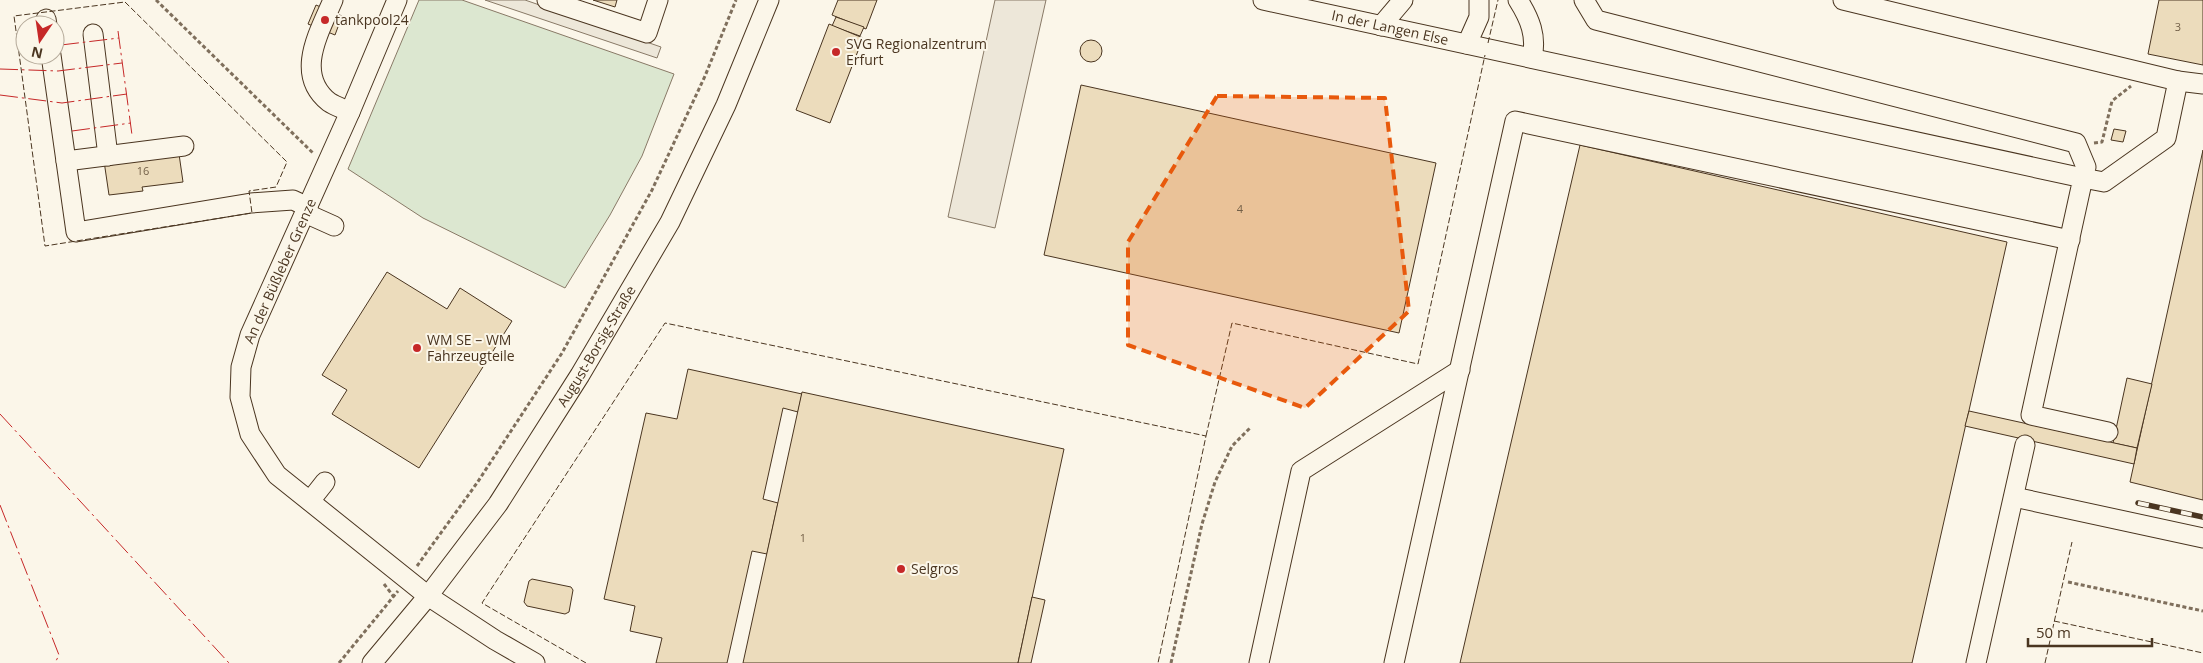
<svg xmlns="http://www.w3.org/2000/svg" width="2203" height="663" font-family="'Open Sans',sans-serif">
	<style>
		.green { fill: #dce7d0; stroke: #887966 }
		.parking { fill: #ede7d9; stroke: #887966 }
		.building { fill: #ecdcbc; stroke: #4a3520 }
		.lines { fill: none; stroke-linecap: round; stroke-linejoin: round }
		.minor-casing { stroke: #4a3520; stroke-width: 21 }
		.path { stroke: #7f6f5c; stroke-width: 3; stroke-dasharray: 4 2.5; stroke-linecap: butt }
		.minor { stroke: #fbf6e9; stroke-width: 19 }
		.rail-casing { stroke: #4a3520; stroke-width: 5.5 }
		.rail { stroke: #fbf6e9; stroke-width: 4; stroke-dasharray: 11; stroke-linecap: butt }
		.fence { stroke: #4a3520; stroke-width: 1; stroke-dasharray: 6 2.5; stroke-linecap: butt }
		.power { stroke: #c62828; stroke-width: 1; stroke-dasharray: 18 4 2.5 4; stroke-linecap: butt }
		.marked { fill: #e8590c; fill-opacity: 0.2; stroke: #e8590c; stroke-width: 4; stroke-dasharray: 10 6; stroke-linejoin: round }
		.poi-dot { fill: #c62828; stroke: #fbf6e9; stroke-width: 2 }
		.labels { text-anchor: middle; stroke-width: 4; stroke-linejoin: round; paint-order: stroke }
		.number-label { font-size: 11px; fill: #725f47 }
		.poi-label { font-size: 14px; fill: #4a3520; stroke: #fbf6e9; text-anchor: start }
		.street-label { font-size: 14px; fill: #4a3520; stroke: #fbf6e9 }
	</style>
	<rect width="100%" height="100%" fill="#fbf6e9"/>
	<polygon class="green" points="419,0 462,0 674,74 642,156 610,215 565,288 423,218 348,169"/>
	<g class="parking">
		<polygon points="485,0 525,0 661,47 657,58"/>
		<polygon points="995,0 1046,0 995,228 948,217"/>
	</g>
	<g class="building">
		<polygon points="593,0 617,0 615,7"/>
		<polygon points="838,0 877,0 866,29 832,15"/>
		<polygon points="2159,0 2203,0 2203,65 2148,54"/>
		<polygon points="316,5 342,16 335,35 308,24"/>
		<polygon points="836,17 864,27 860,36 832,26"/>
		<polygon points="829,24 863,38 830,123 796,110"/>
		<circle cx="1091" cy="51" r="11"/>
		<polygon points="1081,85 1436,163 1399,333 1044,255"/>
		<polygon points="2114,129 2126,131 2123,142 2111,140"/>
		<polygon points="1580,145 2007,242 1912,663 1460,663"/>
		<polygon points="2203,150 2203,500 2130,482"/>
		<polygon points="179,154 183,182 142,187 143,191 109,195 104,161"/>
		<polygon points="387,272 447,309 460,288 512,321 419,468 332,414 347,390 322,375"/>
		<polygon points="688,369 802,394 798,412 783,408 763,499 778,503 767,554 752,551 727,663 656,663 662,638 630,631 635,606 604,599 646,413 677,419"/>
		<polygon points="2127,378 2152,384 2137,448 2113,443"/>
		<polygon points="802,392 1064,449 1018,663 743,663"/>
		<polygon points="1969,411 2137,448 2134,464 1965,426"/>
		<polygon points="532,579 571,587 573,590 569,612 565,614 527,606 524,602 529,581"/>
		<polygon points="1032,597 1045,600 1031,663 1018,663"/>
	</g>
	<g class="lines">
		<defs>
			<g id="minor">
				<path d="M333,0C319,33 294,74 329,102C335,106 344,109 350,112"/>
				<polyline points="397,0 350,112 250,335 241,367 240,397 250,434 277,475 428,596 495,640 535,663"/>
				<polyline points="547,0 647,33 658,0"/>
				<path id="s1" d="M1263,0L2083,178L2031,415L2108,432"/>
				<path d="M1518,0C1530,19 1537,36 1532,58"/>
				<polyline points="1584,0 1596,20 2076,143 2086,167 2083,178 2104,182 2166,138 2178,81 1843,0"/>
				<polyline points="46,19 47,25"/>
				<polyline points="1381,26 1403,0"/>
				<polyline points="93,34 108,156"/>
				<polyline points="1467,44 1479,17 1479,0"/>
				<polyline points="51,55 76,232 251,203 293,200 308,207"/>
				<polyline points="2178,81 2203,84"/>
				<polyline points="66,161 184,146"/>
				<polyline points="305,213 334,226"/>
				<polyline points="2014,497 2203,538"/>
				<polyline points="310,501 325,482"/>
				<path id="s2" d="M372,663L428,596L498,504L580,375L670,222L726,105L769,0"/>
				<polyline points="1259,663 1301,471 1460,370"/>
				<polyline points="1394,663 1515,121 2070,240"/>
				<polyline points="1976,663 2025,445"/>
			</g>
		</defs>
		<use href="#minor" class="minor-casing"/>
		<g class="path">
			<polyline points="156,0 313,153"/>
			<polyline points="2094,143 2102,142 2112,101 2131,86"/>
			<polyline points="417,566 477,483 562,353 652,190 705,76 736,0"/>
			<polyline points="2068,582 2203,611"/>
			<polyline points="384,584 394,597"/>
			<polyline points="339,663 398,591"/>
			<polyline points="1171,663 1202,524 1215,482 1232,446 1250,428"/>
		</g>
		<use href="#minor" class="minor"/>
		<defs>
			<polyline id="rail" points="2138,503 2203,517"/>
		</defs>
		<use href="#rail" class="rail-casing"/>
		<use href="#rail" class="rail"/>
		<g class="fence">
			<polygon points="125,2 287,162 276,187 249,191 252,213 45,246 14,16"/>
			<polyline points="1488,43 1498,0"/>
			<polyline points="1206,436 1232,323 1418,364 1485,55"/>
			<polyline points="2054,621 2203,653"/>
			<polyline points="586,663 482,603 665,323 1206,436 1158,663"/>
			<polyline points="2045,663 2072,542"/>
		</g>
		<g class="power">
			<polyline points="118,31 132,135"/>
			<polyline points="61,45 119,38"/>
			<polyline points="0,69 58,71 122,63"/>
			<polyline points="0,95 62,103 127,94"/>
			<polyline points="72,131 131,123"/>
			<polyline points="0,414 229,663"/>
			<polyline points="0,505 59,655 55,663"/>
		</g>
	</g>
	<path class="marked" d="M1217,96L1385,98L1409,311L1305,408L1128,345V242Z"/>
	<g class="poi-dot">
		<circle cx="325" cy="20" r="5"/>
		<circle cx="836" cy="52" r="5"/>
		<circle cx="417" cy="348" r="5"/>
		<circle cx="901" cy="569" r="5"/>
	</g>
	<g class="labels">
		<g class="number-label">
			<text x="2178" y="31">3</text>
			<text x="143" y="175">16</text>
			<text x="1240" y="213">4</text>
			<text x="803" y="542">1</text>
		</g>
		<g class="poi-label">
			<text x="335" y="25">tankpool24</text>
			<text x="846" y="49">SVG Regionalzentrum<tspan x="846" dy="16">Erfurt</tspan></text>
			<text x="427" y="345">WM SE – WM<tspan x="427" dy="16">Fahrzeugteile</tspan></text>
			<text x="911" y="574">Selgros</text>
		</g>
		<g class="street-label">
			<text dy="5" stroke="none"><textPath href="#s1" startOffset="130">In der Langen Else</textPath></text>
			<text transform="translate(280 271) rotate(-66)" y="5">An der Büßleber Grenze</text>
			<text dy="5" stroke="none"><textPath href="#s2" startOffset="389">August-Borsig-Straße</textPath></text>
		</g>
	</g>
	<g transform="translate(40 40) rotate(193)"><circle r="24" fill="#fbf6e9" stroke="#b4a999"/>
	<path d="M0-4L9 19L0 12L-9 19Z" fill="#c62828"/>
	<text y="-8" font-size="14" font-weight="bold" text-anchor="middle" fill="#4a3520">N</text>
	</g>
	<path d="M2028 638v8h124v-8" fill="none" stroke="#4a3520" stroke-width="2.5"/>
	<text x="2036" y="638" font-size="15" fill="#4a3520" stroke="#fbf6e9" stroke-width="4" paint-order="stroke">50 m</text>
</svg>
